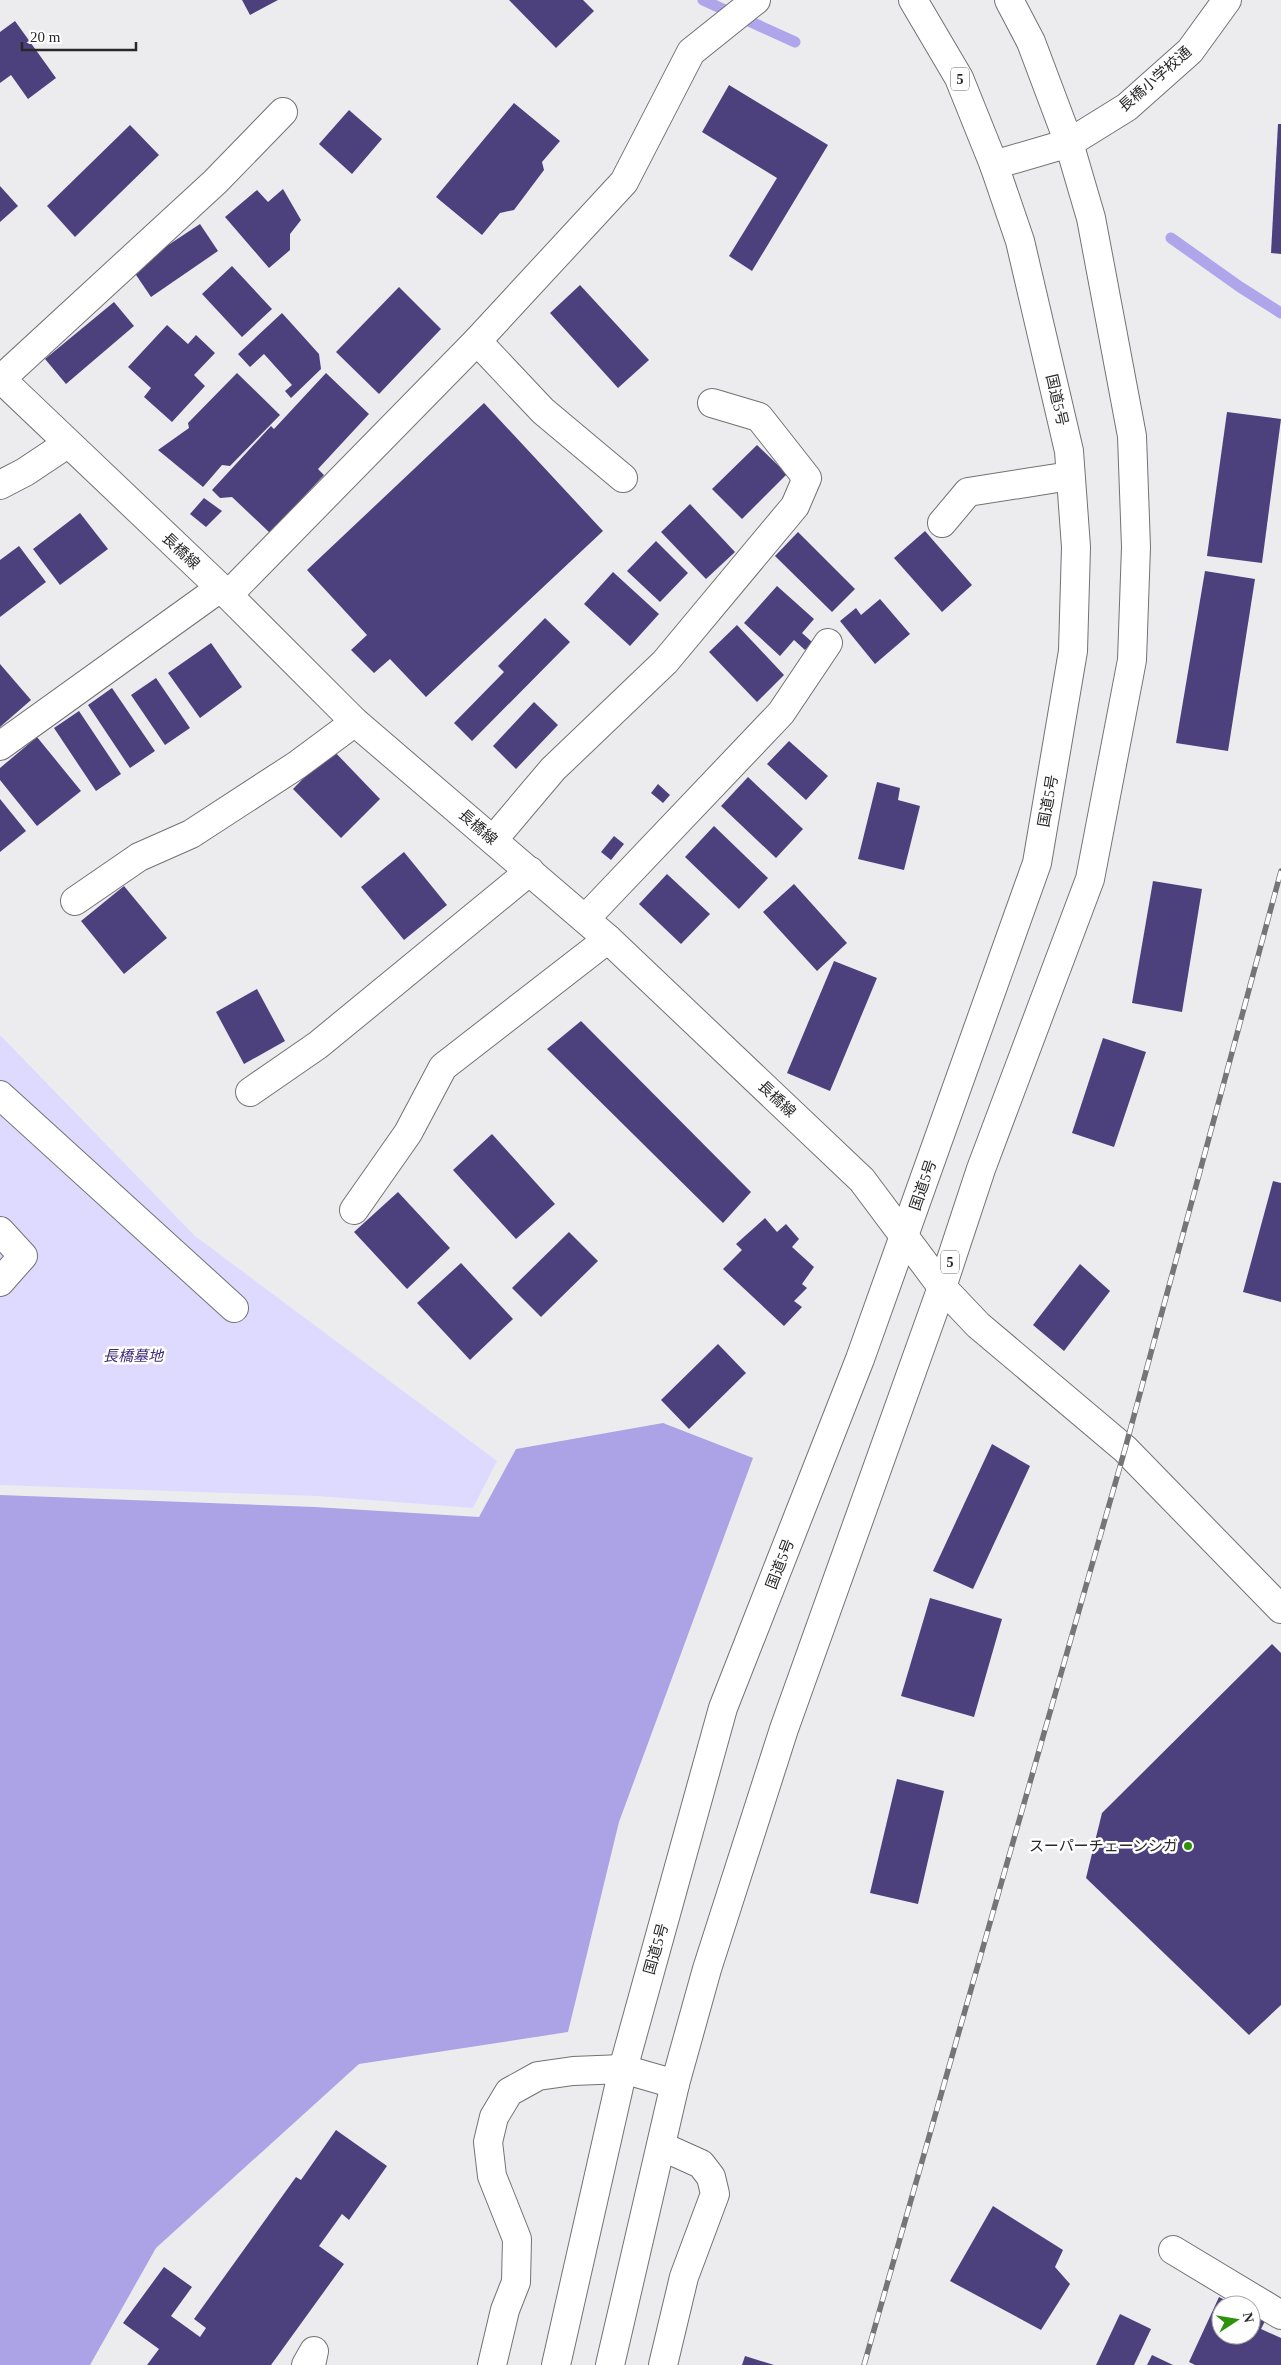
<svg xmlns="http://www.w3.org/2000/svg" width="1281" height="2365" font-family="'Times New Roman','Noto Sans JP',serif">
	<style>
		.green { fill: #dedaff }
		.forest { fill: #aca3e7 }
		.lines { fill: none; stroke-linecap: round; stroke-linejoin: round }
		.stream { stroke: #aea5ea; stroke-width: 11 }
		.building { fill: #4c417d }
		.minor-casing { stroke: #727275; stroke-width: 30 }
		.highway-casing { stroke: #727275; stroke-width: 30 }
		.minor { stroke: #fff; stroke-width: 28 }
		.highway { stroke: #fff; stroke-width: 28 }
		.rail-casing { stroke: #757577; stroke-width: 5.5 }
		.rail { stroke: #fff; stroke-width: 4; stroke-dasharray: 11; stroke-linecap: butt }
		.poi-dot { fill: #2f910c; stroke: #fff; stroke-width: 2 }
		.labels { text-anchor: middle; stroke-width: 5; stroke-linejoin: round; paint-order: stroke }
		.shield { fill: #fff; stroke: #686869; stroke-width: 1 }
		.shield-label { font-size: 14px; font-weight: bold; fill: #282829 }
		.street-label { font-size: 15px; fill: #282829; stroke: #fff }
		.park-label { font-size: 15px; font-style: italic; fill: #3e2a79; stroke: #fff }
		.poi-label { font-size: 15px; fill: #282829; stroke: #fff; text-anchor: end }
	</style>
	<rect width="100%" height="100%" fill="#ececef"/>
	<polygon class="green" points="0,1035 195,1236 497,1461 473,1508 317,1496 0,1485"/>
	<polygon class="forest" points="663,1423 753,1458 619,1822 568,2032 359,2064 156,2248 90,2365 0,2365 0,1495 315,1507 479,1517 516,1449"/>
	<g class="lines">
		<g class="stream">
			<polyline points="703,0 795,42"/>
			<polyline points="1171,238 1240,287 1281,313"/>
		</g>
	</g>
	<g class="building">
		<polygon points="242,0 278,0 250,15"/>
		<polygon points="509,0 583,0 594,11 556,48"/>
		<polygon points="15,21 56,78 28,99 11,75 0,83 0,32"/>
		<polygon points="729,85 828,145 752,271 729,256 777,178 702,132"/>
		<polygon points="514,103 560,141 542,162 544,170 514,210 500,213 482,235 436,197"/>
		<polygon points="349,110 382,139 352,174 319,144"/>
		<polygon points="1278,124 1281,124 1281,254 1271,253"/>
		<polygon points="130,125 159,155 75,237 47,206"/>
		<polygon points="0,186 18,206 0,222"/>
		<polygon points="283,189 301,220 290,234 290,250 269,268 225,217 257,190 268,202"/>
		<polygon points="200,224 218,251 151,297 132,269"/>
		<polygon points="232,266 272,309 242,337 202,294"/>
		<polygon points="580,285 649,360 618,388 550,313"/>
		<polygon points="399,287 441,329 379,394 336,352"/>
		<polygon points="114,302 134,326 66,384 45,359"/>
		<polygon points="282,313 319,354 321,369 291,398 285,391 292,385 264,354 250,367 238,354"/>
		<polygon points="167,325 188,344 196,335 215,353 194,375 205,386 172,422 144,397 151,388 128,367"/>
		<polygon points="237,373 280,415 230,466 222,465 203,487 158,450 189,428 188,423"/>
		<polygon points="326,373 369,414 318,469 324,475 270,533 232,497 220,498 212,490 271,426 274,429"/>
		<polygon points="484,403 603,531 426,697 390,659 374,673 351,650 367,635 307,570"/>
		<polygon points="1227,412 1281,419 1262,563 1207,556"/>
		<polygon points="757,445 787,474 742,519 712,489"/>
		<polygon points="204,498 222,511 206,527 190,514"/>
		<polygon points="690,504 735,552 706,579 661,532"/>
		<polygon points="80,513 108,549 60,585 33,549"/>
		<polygon points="925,531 972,585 942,612 894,558"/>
		<polygon points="798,532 855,589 832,612 775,556"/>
		<polygon points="656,541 688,573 660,602 627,571"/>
		<polygon points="19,546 46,582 0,617 0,560"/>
		<polygon points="1205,571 1255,579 1228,751 1176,743"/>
		<polygon points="613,572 659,614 630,646 584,604"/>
		<polygon points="777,586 814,619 802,633 812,642 805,650 794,640 780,656 744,623"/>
		<polygon points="880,599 910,634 875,664 840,621 856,608 861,615"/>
		<polygon points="545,618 570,642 472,741 454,723 504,672 498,666"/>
		<polygon points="737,625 784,675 757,702 709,652"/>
		<polygon points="211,643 242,687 200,718 168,673"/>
		<polygon points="0,664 31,700 0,727"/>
		<polygon points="156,678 190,728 165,745 131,695"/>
		<polygon points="112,688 155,751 130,768 88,705"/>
		<polygon points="534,702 558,725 516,769 493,746"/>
		<polygon points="79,711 121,774 96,791 54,728"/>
		<polygon points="37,737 81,791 37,826 0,780 0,768"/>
		<polygon points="789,741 828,776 806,800 767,764"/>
		<polygon points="332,749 380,799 341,838 293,789"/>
		<polygon points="748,777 803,829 776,858 721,806"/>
		<polygon points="877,782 900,788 898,800 920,806 904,870 858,859"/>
		<polygon points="658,784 670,795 663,803 651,793"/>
		<polygon points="0,799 26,831 0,852"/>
		<polygon points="714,826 768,878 739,909 685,857"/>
		<polygon points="614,836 624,844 611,860 601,852"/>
		<polygon points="404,852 447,905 404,940 361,887"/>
		<polygon points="667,874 710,914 681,944 639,904"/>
		<polygon points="1153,881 1202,889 1182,1012 1132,1003"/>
		<polygon points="794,884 847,943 817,971 763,912"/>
		<polygon points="124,886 167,938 124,974 81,921"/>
		<polygon points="834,961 877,978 830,1091 787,1073"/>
		<polygon points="257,989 285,1041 244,1064 216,1012"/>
		<polygon points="581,1021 751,1192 723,1223 547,1049"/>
		<polygon points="1103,1038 1146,1052 1114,1147 1072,1133"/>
		<polygon points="492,1134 555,1204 516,1239 453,1170"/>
		<polygon points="1273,1181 1281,1183 1281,1302 1243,1292"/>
		<polygon points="398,1192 450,1248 407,1289 354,1232"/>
		<polygon points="765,1218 777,1232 786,1224 799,1239 792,1247 814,1267 802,1284 807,1288 794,1301 802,1307 784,1326 723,1269 742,1250 736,1244"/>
		<polygon points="569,1232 598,1261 541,1317 512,1288"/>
		<polygon points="461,1263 513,1319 470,1360 417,1303"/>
		<polygon points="1080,1264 1110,1291 1064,1351 1033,1325"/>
		<polygon points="718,1344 746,1373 689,1429 661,1400"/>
		<polygon points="992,1444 1030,1466 973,1589 933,1571"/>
		<polygon points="930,1598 1002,1619 974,1717 901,1696"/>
		<polygon points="1272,1644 1281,1653 1281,2005 1249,2035 1086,1878 1102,1813"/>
		<polygon points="897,1779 944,1791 918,1904 870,1893"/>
		<polygon points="336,2130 387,2166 349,2220 342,2214 319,2246 344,2264 271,2365 147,2365 159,2349 123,2323 164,2267 192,2287 171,2316 200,2337 206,2328 194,2319 296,2177 301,2180"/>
		<polygon points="993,2206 1063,2250 1055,2267 1070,2284 1041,2330 950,2281"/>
		<polygon points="1219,2297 1235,2305 1221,2305 1221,2335 1251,2335 1251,2312 1266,2319 1261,2329 1281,2338 1281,2365 1195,2365 1189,2362"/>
		<polygon points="1120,2314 1151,2329 1134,2365 1096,2365"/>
		<polygon points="1152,2355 1173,2365 1147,2365"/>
		<polygon points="745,2356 774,2365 742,2365"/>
	</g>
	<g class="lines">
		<defs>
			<g id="minor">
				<polyline points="994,165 1069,143 1127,107 1190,51 1227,0"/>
				<polyline points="477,341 543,411 623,478"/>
				<polyline points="0,378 228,595 355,722 608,939 862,1180 942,1287 978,1325 1125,1449 1281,1609"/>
				<polyline points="1,379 215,182 283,112"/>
				<polyline points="0,485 25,472 67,444"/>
				<polyline points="942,523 968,492 1070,476"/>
				<polyline points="228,595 477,341 624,182 691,52 756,0"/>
				<polyline points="0,746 220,588"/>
				<polyline points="493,840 553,769 665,662 795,506 807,478 759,417 712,403"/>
				<polyline points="75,901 139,857 191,834 297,765 355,722"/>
				<polyline points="585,919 781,713 828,643"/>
				<polyline points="250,1092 318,1045 530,871"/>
				<polyline points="0,1095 234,1308"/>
				<polyline points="354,1210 408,1133 443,1067 608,939"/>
				<polyline points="0,1231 23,1256 0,1282"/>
				<polyline points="661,2146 701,2164 711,2177 715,2194 684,2277 663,2365"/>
				<polyline points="1173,2250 1281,2315"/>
				<polyline points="306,2365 314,2351 311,2365"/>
				<polyline points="492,2365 505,2310 516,2282 517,2239 492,2176 488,2142 494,2117 509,2092 538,2076 573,2071 623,2069 675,2084"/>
			</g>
			<g id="highway">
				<polyline points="556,2365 623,2069 723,1708 860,1359 1037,863 1073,651 1076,547 1069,451 1020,241 994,165 959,78 913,0"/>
				<polyline points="610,2365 675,2084 707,1969 784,1729 942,1287 981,1169 1090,879 1132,660 1136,547 1132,436 1091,218 1069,143 1031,42 1009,0"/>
			</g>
		</defs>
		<use href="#minor" class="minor-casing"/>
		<use href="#highway" class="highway-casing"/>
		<use href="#minor" class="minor"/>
		<use href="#highway" class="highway"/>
		<defs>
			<polyline id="rail" points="864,2365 1125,1449 1281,871"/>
		</defs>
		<use href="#rail" class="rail-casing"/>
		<use href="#rail" class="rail"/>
	</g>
	<circle class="poi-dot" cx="1188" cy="1846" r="5"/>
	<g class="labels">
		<g class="shield">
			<rect x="951" y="67.5" width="18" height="23" rx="4"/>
			<rect x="941" y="1250.5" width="18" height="23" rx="4"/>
		</g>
		<g class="shield-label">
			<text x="960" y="84">5</text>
			<text x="950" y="1267">5</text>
		</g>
		<g class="street-label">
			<text transform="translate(1155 79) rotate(-41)" y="5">長橋小学校通</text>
			<text transform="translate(1057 400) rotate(77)" y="5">国道5号</text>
			<text transform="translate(181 551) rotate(43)" y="5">長橋線</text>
			<text transform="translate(1048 801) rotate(-80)" y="5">国道5号</text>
			<text transform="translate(478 827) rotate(41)" y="5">長橋線</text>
			<text transform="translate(777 1099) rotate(43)" y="5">長橋線</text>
			<text transform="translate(923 1185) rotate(-71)" y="5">国道5号</text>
			<text transform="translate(780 1564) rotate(-69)" y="5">国道5号</text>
			<text transform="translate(656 1949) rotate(-74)" y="5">国道5号</text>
		</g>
		<g class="park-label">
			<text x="133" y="1361">長橋墓地</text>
		</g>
		<g class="poi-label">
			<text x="1178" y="1851">スーパーチェーンシガ</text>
		</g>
	</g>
	<g transform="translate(1236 2320) rotate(78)"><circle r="24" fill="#ffffff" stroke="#a9a9a9"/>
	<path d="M0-4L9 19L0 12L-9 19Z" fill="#2f910c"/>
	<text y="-8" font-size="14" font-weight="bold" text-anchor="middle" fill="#282829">N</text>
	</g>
	<path d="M22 42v8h114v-8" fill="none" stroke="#282829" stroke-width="2.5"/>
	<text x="30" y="42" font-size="15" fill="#282829" stroke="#ffffff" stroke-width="4" paint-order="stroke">20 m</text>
</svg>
